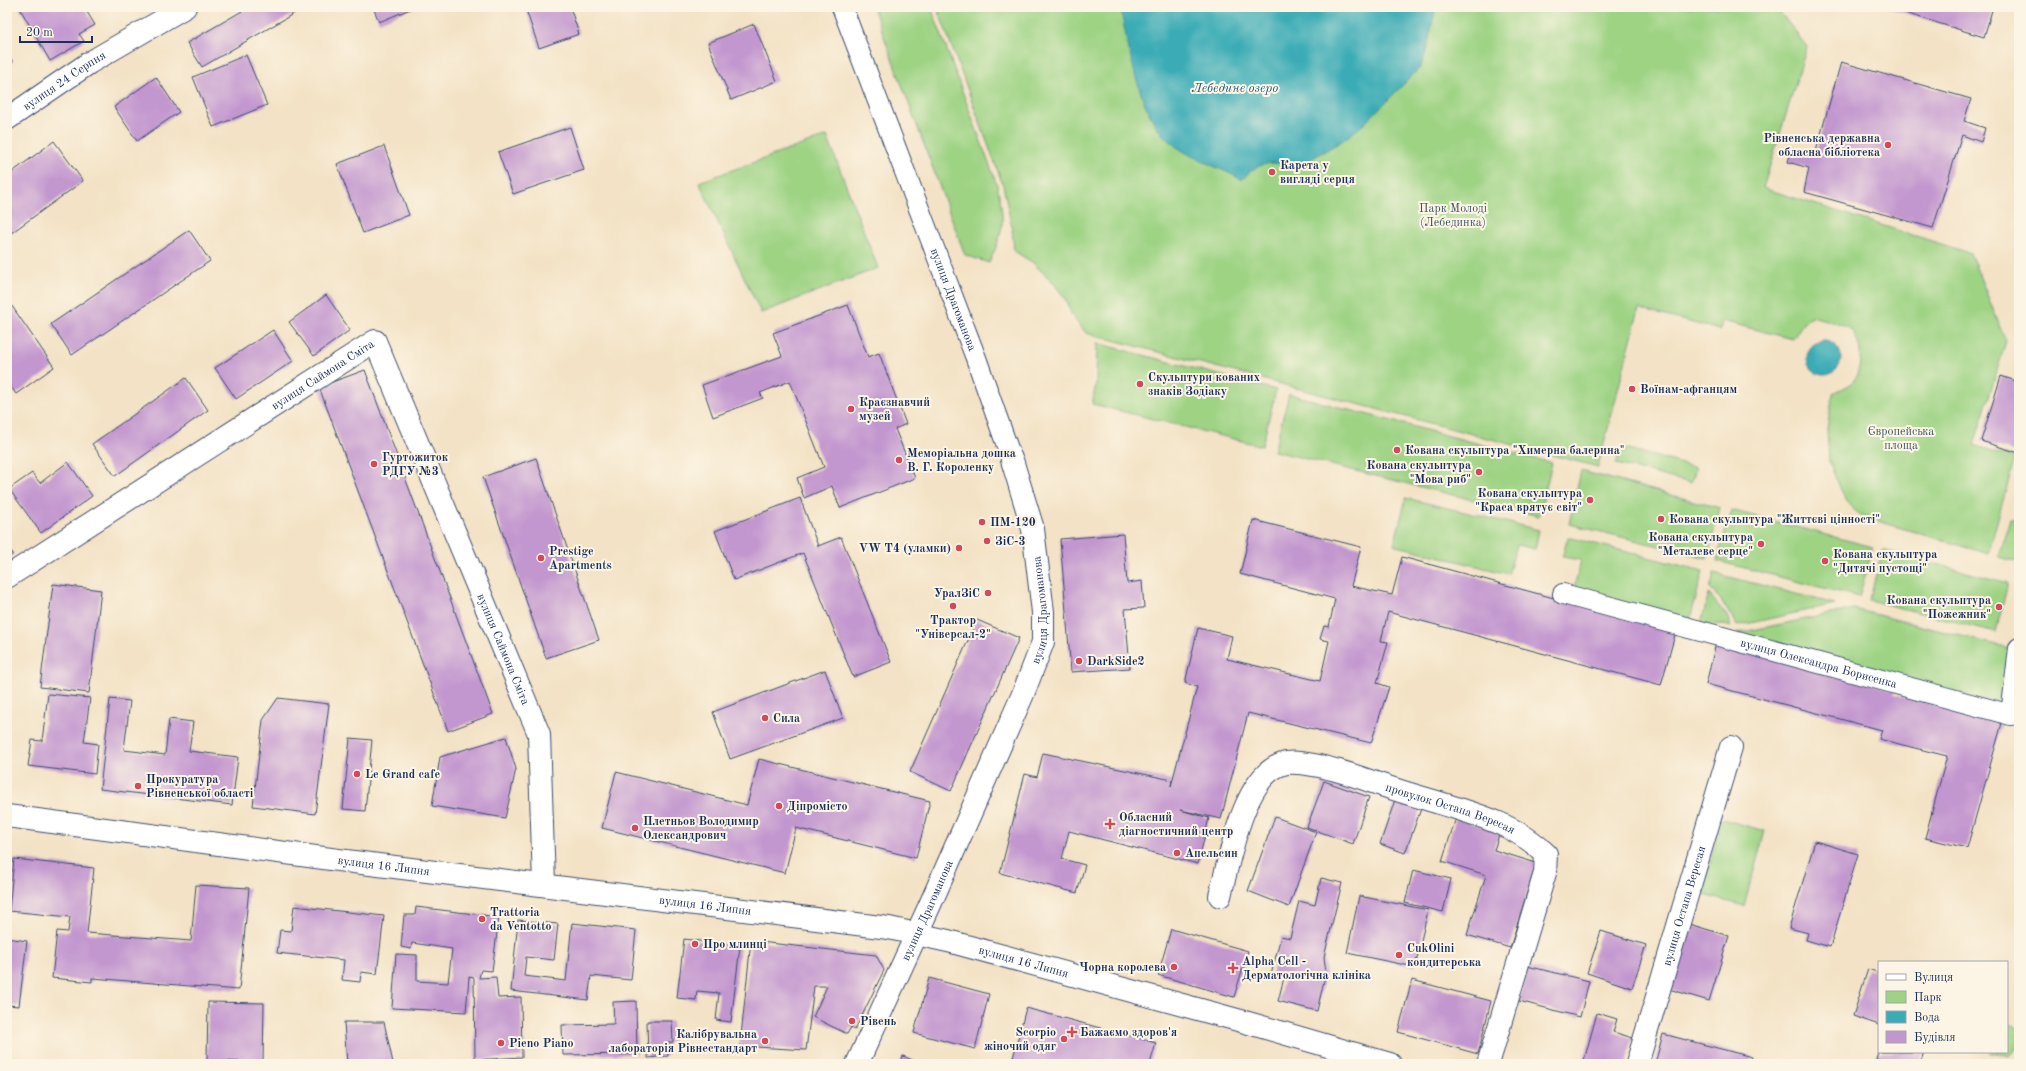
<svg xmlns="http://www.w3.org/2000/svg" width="2026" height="1071" font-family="'Old Standard TT',serif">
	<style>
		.green { fill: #9ed384; stroke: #5c8171 }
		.water { fill: #3bacb6; stroke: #2b6e8a }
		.building { fill: #c297cf }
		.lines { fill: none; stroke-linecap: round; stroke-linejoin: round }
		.pedestrian-casing { stroke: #3b4a6d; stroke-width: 22 }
		.minor-casing { stroke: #3b4a6d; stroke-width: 24 }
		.pedestrian { stroke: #fff; stroke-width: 20 }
		.minor { stroke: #fff; stroke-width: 22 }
		.poi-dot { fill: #d1495b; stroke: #fcf5e5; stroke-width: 1.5 }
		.labels { text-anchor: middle; stroke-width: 4; stroke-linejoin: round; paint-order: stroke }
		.street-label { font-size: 12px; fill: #1b2f5e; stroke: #fcf5e5 }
		.poi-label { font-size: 12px; font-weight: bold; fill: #1b2f5e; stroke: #fcf5e5; text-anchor: start }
		.park-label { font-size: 12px; fill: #3c5868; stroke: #fcf5e5 }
		.water-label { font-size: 13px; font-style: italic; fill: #265b7d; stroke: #fcf5e5 }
	</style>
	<rect width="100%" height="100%" fill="#fcf5e5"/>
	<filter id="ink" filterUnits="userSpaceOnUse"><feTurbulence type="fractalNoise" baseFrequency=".025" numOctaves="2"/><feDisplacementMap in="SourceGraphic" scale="8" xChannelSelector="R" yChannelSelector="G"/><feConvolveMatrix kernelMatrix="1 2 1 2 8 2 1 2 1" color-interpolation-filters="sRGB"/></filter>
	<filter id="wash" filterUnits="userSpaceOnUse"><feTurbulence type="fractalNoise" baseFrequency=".012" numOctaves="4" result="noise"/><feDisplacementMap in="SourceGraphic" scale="16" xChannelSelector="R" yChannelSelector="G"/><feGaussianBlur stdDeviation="0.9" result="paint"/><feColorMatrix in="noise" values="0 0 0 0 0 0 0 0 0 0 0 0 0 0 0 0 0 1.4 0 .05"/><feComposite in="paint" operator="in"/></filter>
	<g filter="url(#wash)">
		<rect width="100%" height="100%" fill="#f3e2c5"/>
		<g class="green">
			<path d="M873,7H931L997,185C1005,222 1005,228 989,263L965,255Z"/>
			<path d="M937,7H1776L1807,47L1763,188L1970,253L2006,341L1974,445L2015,458L1988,554L1861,516L1846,502L1829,461L1827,429L1833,393C1840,389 1849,387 1854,380C1863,365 1863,341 1849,328C1843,323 1820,319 1811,316L1804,321L1793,339L1722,321L1720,330L1639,309L1598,467L1086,333L1072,316L1065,298L1052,281L1032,262L1014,251L1012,228L1003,185Z"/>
			<polygon points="827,136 878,268 761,313 699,182"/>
			<polygon points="1097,343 1276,390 1262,446 1092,404 1096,383"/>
			<polygon points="1289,394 1552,463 1539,516 1274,451"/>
			<polygon points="1622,447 1696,468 1691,483 1616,464"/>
			<polygon points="1581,471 1720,508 1707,558 1569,524"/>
			<polygon points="1406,498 1539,530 1535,549 1517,545 1508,574 1394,545"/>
			<polygon points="1731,510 1873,547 1859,597 1717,561"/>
			<polygon points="2010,519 2019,521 2019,562 1999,557"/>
			<polygon points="1568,537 1703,571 1689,623 1574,589 1581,560 1562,557"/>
			<polygon points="1883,550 2008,583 1996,632 1869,600"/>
			<polygon points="1714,573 1835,604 1737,626 1721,600 1710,589"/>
			<polygon points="1709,594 1727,616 1731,627 1721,624 1700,626"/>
			<polygon points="1854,609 2009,648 2010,660 1999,706 1738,633"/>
			<polygon points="1722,819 1765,831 1744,906 1701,894"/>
			<polygon points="2007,1023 2019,1028 2019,1045 2008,1057 1989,1052 2007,1052"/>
		</g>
		<g class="water">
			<path d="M1120,7H1436L1426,52L1420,68L1364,124L1342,141L1294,169C1274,158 1256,163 1242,180C1218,166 1189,159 1168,140C1139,115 1128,44 1120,7Z"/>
			<circle cx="1824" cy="358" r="17"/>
		</g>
		<g id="blocks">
			<g class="building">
				<polygon points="19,7 84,7 95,25 79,34 84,41 50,61"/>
				<polygon points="249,7 305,7 202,67 187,43"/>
				<polygon points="373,7 415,7 379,22"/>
				<polygon points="525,7 570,7 579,34 539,48"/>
				<polygon points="1885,7 1993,7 1984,37"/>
				<polygon points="754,24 777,81 731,100 708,43"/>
				<polygon points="7,53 13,62 7,66"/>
				<polygon points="246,55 267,105 213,127 193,77"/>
				<polygon points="1841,62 1971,99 1964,121 1985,128 1981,142 1962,135 1933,228 1804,192 1809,168 1788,162 1792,148 1815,155"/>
				<polygon points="156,77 179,112 137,141 114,107"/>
				<polygon points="570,127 584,170 513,194 498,152"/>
				<polygon points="54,141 83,181 7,236 7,176"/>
				<polygon points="384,146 409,215 363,233 337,164"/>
				<polygon points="189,230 210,261 72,355 51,324"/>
				<polygon points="326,295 350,330 314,356 289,322"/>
				<polygon points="7,299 54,367 16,394 7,381"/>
				<polygon points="848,305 868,357 879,353 906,424 895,429 915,478 840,508 832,486 804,498 797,478 824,467 790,381 760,393 763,398 713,417 702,385 782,356 773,333"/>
				<polygon points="273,330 293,361 236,399 215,368"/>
				<polygon points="365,370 493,714 448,731 319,387"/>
				<polygon points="2001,376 2019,382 2019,453 1981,441"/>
				<polygon points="186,378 208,410 115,476 92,444"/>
				<polygon points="536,458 599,640 546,658 483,477"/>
				<polygon points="68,462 92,496 41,533 9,489 32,473 40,483"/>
				<polygon points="800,498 818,546 841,537 891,662 853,677 803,553 734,580 715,531"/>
				<polygon points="1253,520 1361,547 1351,586 1392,595 1402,557 1676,631 1661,685 1388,612 1381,641 1388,642 1377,683 1389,687 1371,743 1248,713 1221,819 1180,810 1209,818 1198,864 1069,831 1062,859 1085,865 1077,893 1000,873 1025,774 1037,777 1043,753 1172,780 1171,786 1197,687 1185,683 1198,628 1232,636 1227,659 1320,681 1329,641 1320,639 1324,626 1329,627 1335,599 1240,574"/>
				<polygon points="1123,534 1127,583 1142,581 1144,608 1125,609 1130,668 1071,672 1060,539"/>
				<polygon points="7,545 13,554 7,559"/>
				<polygon points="53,584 101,590 89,693 40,687"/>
				<polygon points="977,620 1019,638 951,791 910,772"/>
				<polygon points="1716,643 1894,690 1894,694 2002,723 1967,848 1925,838 1947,756 1879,739 1882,730 1706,684"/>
				<polygon points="825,670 843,718 730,759 713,712"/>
				<polygon points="48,694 90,698 84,742 98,744 95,774 28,766 32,740 42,741"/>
				<polygon points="278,698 329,704 315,814 253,806 263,720"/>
				<polygon points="110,699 130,701 124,750 165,755 169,719 193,722 189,751 238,757 232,805 100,789"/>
				<polygon points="506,737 516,769 505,818 432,806 440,757"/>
				<polygon points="350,738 372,740 365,811 343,809"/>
				<polygon points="759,759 930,801 916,858 796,828 785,873 602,828 616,772 747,805"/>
				<polygon points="1324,781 1369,797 1353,844 1307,827"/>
				<polygon points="1396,797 1422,806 1405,853 1380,844"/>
				<polygon points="1275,817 1316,832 1289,907 1248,891"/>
				<polygon points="1456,818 1500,832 1494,850 1536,863 1510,948 1467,935 1486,875 1442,861"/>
				<polygon points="1815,841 1858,854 1830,947 1806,940 1808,933 1789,928"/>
				<polygon points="14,859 94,868 87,933 191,941 196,885 249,888 239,990 92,978 92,982 52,978 57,931 68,932 70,917 9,911"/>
				<polygon points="1413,870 1451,879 1443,912 1405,903"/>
				<polygon points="1321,878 1342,883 1324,957 1326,972 1317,1011 1278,1001 1284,978 1271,975 1281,936 1290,938 1299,901 1315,905"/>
				<polygon points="1359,896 1428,910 1415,967 1347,953"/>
				<polygon points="294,906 384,916 377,974 361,972 360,982 342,980 344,960 277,953 280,930 291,931"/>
				<polygon points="416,907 499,917 492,971 481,970 479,978 496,977 498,998 521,997 522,1057 475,1060 474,978 469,977 466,1012 392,1008 396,954 417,955 417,981 448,983 452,949 412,943 411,949 401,947 404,915 415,915"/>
				<polygon points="518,920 558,924 554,960 526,957 524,976 566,981 572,923 636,930 631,980 591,976 588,1000 511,991"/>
				<polygon points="1689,924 1729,936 1709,1001 1669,989"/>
				<polygon points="1171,929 1248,951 1234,997 1158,975"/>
				<polygon points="1601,931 1646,945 1632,988 1587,973"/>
				<polygon points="7,938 27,941 19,1006 7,1005"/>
				<polygon points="684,939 740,946 731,1022 716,1020 719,993 697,991 696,1000 677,998"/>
				<polygon points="751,941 876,955 884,970 855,1030 851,1027 847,1034 813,1017 827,986 814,986 806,1050 740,1046"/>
				<polygon points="1527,966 1589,981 1580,1017 1519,1001"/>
				<polygon points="1868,969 1879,973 1879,1025 1853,1016"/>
				<polygon points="929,978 989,994 975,1049 914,1033"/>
				<polygon points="1412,980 1491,1001 1478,1054 1398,1032"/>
				<polygon points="636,1001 637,1054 563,1055 562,1025 614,1024 613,1002"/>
				<polygon points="208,1002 264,1003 263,1062 207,1061"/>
				<polygon points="1026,1008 1156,1043 1150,1064 1018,1064 1012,1062"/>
				<polygon points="1597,1013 1617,1019 1613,1032 1633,1038 1626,1064 1583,1064"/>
				<polygon points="647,1021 672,1021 673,1042 668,1042 668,1056 648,1058"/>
				<polygon points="344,1022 384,1022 393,1063 347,1064"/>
				<polygon points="1663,1034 1752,1057 1750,1064 1655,1064"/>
				<polygon points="1878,1052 1924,1052 1920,1064 1890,1064 1876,1059"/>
				<polygon points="903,1056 921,1064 900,1064"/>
			</g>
		</g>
	</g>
	<g filter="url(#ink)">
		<use href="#blocks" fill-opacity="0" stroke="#3b4a6d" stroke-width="1"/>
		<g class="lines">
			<defs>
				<g id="pedestrian">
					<path id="s1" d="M842,7L976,358L1012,460"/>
					<path id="s2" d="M1563,594L2011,715L2019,648"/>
				</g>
				<g id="minor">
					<path id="s3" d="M7,119L89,63L185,7"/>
					<path id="s4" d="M7,577L375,341L539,734L544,884"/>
					<path id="s5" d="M7,816L346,861L889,928L948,941L1245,1022L1390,1064"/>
					<path id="s6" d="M1220,896C1229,861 1243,779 1280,765C1291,760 1307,764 1319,766C1345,771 1371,782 1397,790C1431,801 1468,810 1501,824C1518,832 1533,841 1546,854L1545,873L1488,1064"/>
					<path id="s7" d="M857,1064L929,907L1023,694L1043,642V612L1033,529L1012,460"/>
					<path id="s8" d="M1637,1064L1731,747"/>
				</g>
			</defs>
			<use href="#pedestrian" class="pedestrian-casing"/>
			<use href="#minor" class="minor-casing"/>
			<use href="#pedestrian" class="pedestrian"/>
			<use href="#minor" class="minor"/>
		</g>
	</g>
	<g class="poi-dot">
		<circle cx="1888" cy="145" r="4"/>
		<circle cx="1272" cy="172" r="4"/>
		<circle cx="1140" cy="384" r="4"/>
		<circle cx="1632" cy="389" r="4"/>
		<circle cx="851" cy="409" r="4"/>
		<circle cx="1397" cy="450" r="4"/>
		<circle cx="899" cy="460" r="4"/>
		<circle cx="374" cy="464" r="4"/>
		<circle cx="1479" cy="472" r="4"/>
		<circle cx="1590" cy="500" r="4"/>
		<circle cx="1661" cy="519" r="4"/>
		<circle cx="982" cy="522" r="4"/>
		<circle cx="987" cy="541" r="4"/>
		<circle cx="1761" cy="544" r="4"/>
		<circle cx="959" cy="548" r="4"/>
		<circle cx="541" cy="558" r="4"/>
		<circle cx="1825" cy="561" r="4"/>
		<circle cx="988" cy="593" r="4"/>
		<circle cx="953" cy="606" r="4"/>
		<circle cx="1999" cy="607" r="4"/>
		<circle cx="1079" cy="661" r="4"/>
		<circle cx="765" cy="718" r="4"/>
		<circle cx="357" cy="774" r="4"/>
		<circle cx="138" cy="786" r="4"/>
		<circle cx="779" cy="806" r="4"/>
		<path d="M1108 818h4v4h4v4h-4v4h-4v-4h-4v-4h4z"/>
		<circle cx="635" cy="828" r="4"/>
		<circle cx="1177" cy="853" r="4"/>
		<circle cx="482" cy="919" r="4"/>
		<circle cx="695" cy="944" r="4"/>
		<circle cx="1399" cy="955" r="4"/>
		<circle cx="1174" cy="967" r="4"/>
		<path d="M1231 962h4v4h4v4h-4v4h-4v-4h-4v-4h4z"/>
		<circle cx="852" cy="1021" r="4"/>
		<path d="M1070 1026h4v4h4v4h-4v4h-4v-4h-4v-4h4z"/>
		<circle cx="1064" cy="1039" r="4"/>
		<circle cx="765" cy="1041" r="4"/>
		<circle cx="501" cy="1043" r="4"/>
	</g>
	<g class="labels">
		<g class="street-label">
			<text dy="4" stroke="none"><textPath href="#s3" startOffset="69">вулиця 24 Серпня</textPath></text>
			<text dy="4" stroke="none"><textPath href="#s1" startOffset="313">вулиця Драгоманова</textPath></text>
			<text dy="4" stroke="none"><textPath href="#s4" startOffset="375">вулиця Саймона Сміта</textPath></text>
			<text dy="4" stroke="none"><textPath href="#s7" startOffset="493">вулиця Драгоманова</textPath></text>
			<text dy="4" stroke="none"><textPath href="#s4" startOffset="771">вулиця Саймона Сміта</textPath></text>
			<text dy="4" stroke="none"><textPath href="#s2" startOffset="265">вулиця Олександра Борисенка</textPath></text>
			<text dy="4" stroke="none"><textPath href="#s6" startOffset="326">провулок Остапа Вересая</textPath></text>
			<text dy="4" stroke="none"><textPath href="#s5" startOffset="380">вулиця 16 Липня</textPath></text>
			<text dy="4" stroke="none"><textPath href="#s5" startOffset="704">вулиця 16 Липня</textPath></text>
			<text dy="4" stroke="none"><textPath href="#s8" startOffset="165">вулиця Остапа Вересая</textPath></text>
			<text dy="4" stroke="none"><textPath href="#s7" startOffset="169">вулиця Драгоманова</textPath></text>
			<text dy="4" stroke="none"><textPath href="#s5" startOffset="1028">вулиця 16 Липня</textPath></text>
		</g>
		<g class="poi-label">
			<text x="1880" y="142" text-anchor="end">Рівненська державна<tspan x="1880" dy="14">обласна бібліотека</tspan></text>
			<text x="1280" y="169">Карета у<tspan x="1280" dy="14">вигляді серця</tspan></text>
			<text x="1148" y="381">Скульптури кованих<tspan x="1148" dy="14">знаків Зодіаку</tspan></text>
			<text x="1640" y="393">Воїнам-афганцям</text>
			<text x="859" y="406">Краєзнавчий<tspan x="859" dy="14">музей</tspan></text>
			<text x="1405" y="454">Кована скульптура "Химерна балерина"</text>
			<text x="907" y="457">Меморіальна дошка<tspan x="907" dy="14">В. Г. Короленку</tspan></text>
			<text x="382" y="461">Гуртожиток<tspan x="382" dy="14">РДГУ №3</tspan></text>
			<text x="1471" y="469" text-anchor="end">Кована скульптура<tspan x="1471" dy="14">"Мова риб"</tspan></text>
			<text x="1582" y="497" text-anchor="end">Кована скульптура<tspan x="1582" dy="14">"Краса врятує світ"</tspan></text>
			<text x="1669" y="523">Кована скульптура "Життєві цінності"</text>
			<text x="990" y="526">ПМ-120</text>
			<text x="1753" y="541" text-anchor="end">Кована скульптура<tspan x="1753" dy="14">"Металеве серце"</tspan></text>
			<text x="995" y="545">ЗіС-3</text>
			<text x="951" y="552" text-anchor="end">VW T4 (уламки)</text>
			<text x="549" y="555">Prestige<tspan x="549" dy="14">Apartments</tspan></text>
			<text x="1833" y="558">Кована скульптура<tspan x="1833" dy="14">"Дитячі пустощі"</tspan></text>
			<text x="980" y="597" text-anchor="end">УралЗіС</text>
			<text x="1991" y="604" text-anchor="end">Кована скульптура<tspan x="1991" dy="14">"Пожежник"</tspan></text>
			<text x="953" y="624" text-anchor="middle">Трактор<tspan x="953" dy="14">"Універсал-2"</tspan></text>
			<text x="1087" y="665">DarkSide2</text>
			<text x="773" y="722">Сила</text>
			<text x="365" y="778">Le Grand cafe</text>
			<text x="146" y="783">Прокуратура<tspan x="146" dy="14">Рівненської області</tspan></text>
			<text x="787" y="810">Діпромісто</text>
			<text x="1119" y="821">Обласний<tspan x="1119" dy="14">діагностичний центр</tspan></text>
			<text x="643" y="825">Плетньов Володимир<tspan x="643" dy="14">Олександрович</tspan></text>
			<text x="1185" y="857">Апельсин</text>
			<text x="490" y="916">Trattoria<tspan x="490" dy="14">da Ventotto</tspan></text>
			<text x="703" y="948">Про млинці</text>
			<text x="1407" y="952">CukOlini<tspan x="1407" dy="14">кондитерська</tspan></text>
			<text x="1242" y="965">Alpha Cell -<tspan x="1242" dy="14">Дерматологічна клініка</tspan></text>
			<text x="1166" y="971" text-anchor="end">Чорна королева</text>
			<text x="860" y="1025">Рівень</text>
			<text x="1056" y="1036" text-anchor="end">Scorpio<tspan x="1056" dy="14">жіночий одяг</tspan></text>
			<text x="1080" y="1036">Бажаємо здоров'я</text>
			<text x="757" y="1038" text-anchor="end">Калібрувальна<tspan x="757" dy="14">лабораторія Рівнестандарт</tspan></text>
			<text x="509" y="1047">Pieno Piano</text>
		</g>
		<g class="park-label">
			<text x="1453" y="212">Парк Молоді<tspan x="1453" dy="14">(Лебединка)</tspan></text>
			<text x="1901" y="435">Європейська<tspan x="1901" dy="14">площа</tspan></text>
		</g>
		<g class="water-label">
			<text x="1235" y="92">Лебедине озеро</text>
		</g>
	</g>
	<rect width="2026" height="1071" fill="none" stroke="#fcf5e5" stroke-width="24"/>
	<rect x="1878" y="961" width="130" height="92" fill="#fcf5e5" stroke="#a2a6af"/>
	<rect x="1886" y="974" width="20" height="6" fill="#ffffff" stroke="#a2a6af"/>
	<text x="1914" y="981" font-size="12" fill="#1b2f5e">Вулиця</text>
	<rect x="1886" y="991" width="20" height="12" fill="#9ed384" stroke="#a2a6af"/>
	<text x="1914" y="1001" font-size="12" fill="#1b2f5e">Парк</text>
	<rect x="1886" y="1011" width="20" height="12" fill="#3bacb6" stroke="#a2a6af"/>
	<text x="1914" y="1021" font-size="12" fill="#1b2f5e">Вода</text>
	<rect x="1886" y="1031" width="20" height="12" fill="#c297cf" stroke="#a2a6af"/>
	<text x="1914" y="1041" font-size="12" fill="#1b2f5e">Будівля</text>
	<path d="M20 36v6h72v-6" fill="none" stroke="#1b2f5e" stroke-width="2"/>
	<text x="26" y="36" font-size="12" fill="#1b2f5e" stroke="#fcf5e5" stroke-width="3" paint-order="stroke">20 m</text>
</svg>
